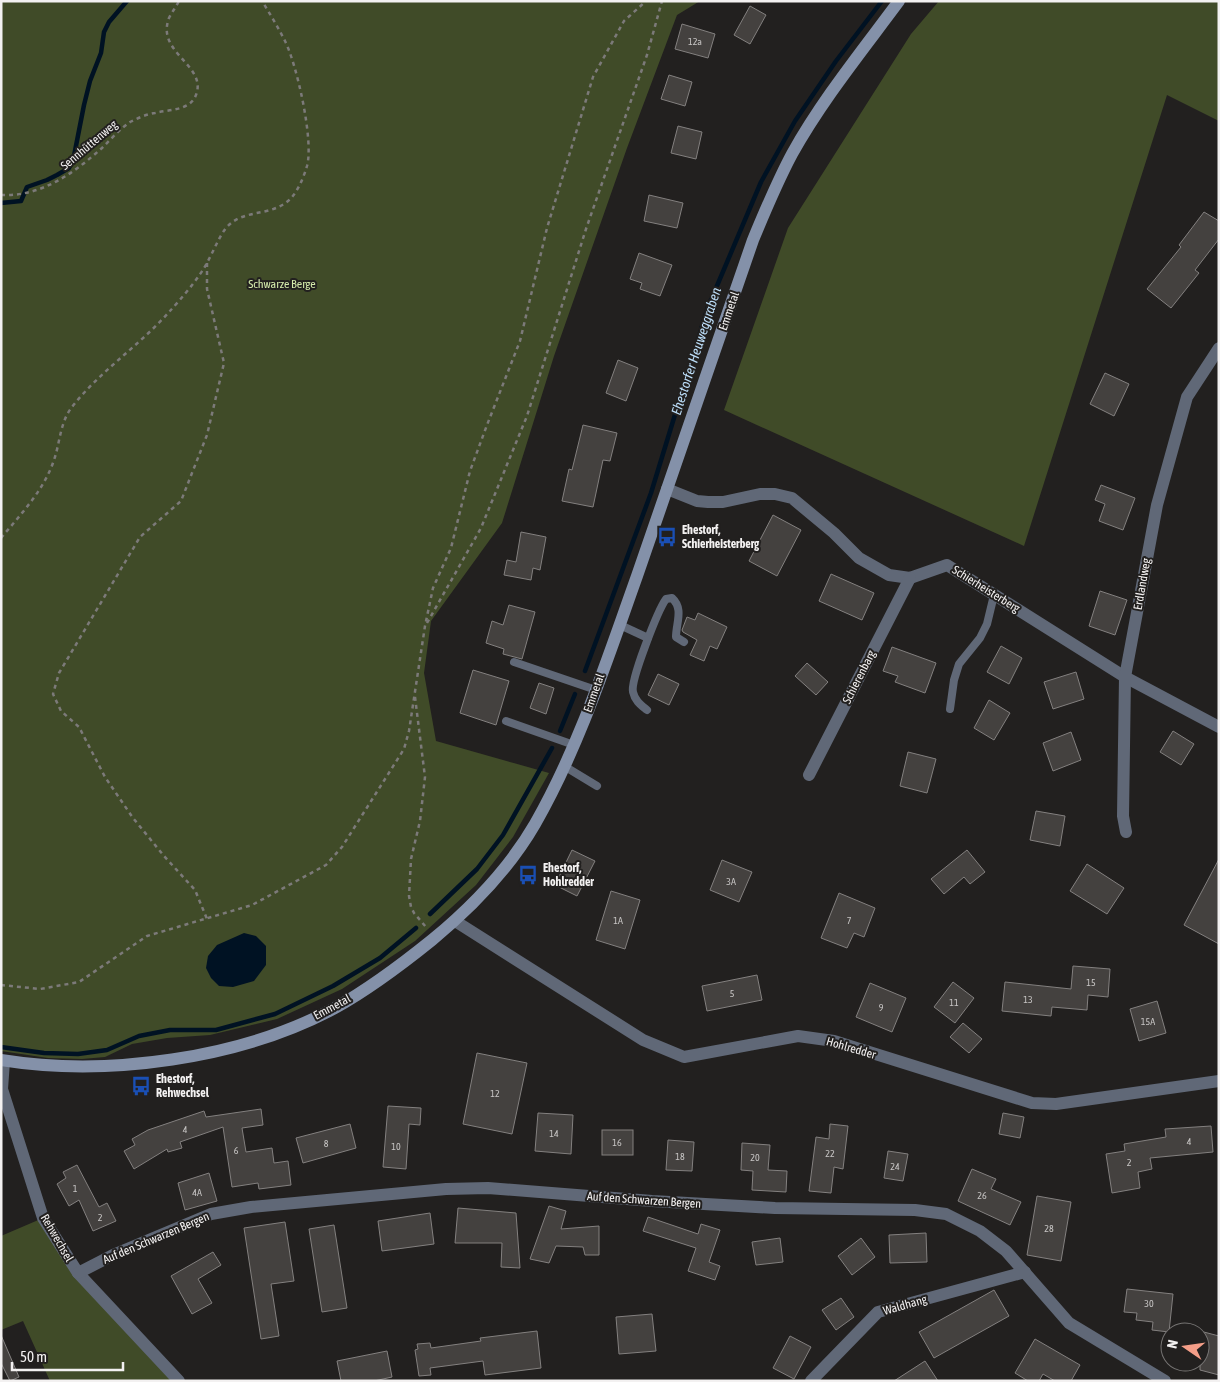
<svg xmlns="http://www.w3.org/2000/svg" width="1220" height="1382" font-family="'Asap Condensed',sans-serif">
	<style>
		.forest { fill: #404b28 }
		.water { fill: #001223 }
		.lines { fill: none; stroke-linecap: round; stroke-linejoin: round }
		.stream { stroke: #001223; stroke-width: 4.5 }
		.building { fill: #44413f; stroke: #83807f }
		.path { stroke: #7c7a79; stroke-width: 2.5; stroke-dasharray: 4 4; stroke-linecap: butt }
		.service { stroke: #606877; stroke-width: 8 }
		.minor { stroke: #606877; stroke-width: 12 }
		.secondary { stroke: #8491a9; stroke-width: 12 }
		.labels { text-anchor: middle; stroke-width: 4; stroke-linejoin: round; paint-order: stroke }
		.number-label { font-size: 10px; fill: #c7c5c4 }
		.street-label { font-size: 12px; fill: #f3f1f1; stroke: #22201f }
		.park-label { font-size: 12px; fill: #d4eaab; stroke: #22201f }
		.poi-label { font-size: 12px; font-weight: bold; fill: #f3f1f1; stroke: #22201f; text-anchor: start }
		.water-label { font-size: 14px; font-style: italic; fill: #bcddf8; stroke: #22201f }
	</style>
	<rect width="100%" height="100%" fill="#22201f"/>
	<g class="forest">
		<polygon points="1,1 700,1 677,15 627,148 554,356 502,523 431,621 424,673 436,741 549,773 513,837 476,885 415,941 342,989 277,1019 210,1035 167,1038 132,1044 105,1057 82,1059 48,1058 1,1051"/>
		<polygon points="939,1 1219,1 1219,121 1167,95 1024,546 724,410 788,228 911,34"/>
		<polygon points="43,1218 78,1273 179,1381 50,1381 23,1321 1,1330 1,1236"/>
	</g>
	<polygon class="water" points="244,933 256,936 266,946 266,965 254,981 233,987 219,986 211,978 206,968 208,956 217,945"/>
	<g class="lines">
		<g class="stream">
			<polyline points="1,203 21,201 27,187 47,180 57,175 69,168 73,161 84,105 90,81 101,53 104,32 109,22 127,1"/>
			<polyline points="585,671 651,493 708,307 761,182 795,121 836,61 882,1"/>
			<polyline points="560,731 575,694"/>
			<polyline points="430,914 477,869 503,835 552,748"/>
			<polyline points="1,1047 44,1053 78,1054 107,1050 139,1036 170,1030 216,1030 275,1014 333,986 380,958 416,928"/>
		</g>
	</g>
	<g class="building">
		<polygon points="750,6 766,15 750,44 734,35"/>
		<polygon points="682,24 715,34 708,58 675,49"/>
		<polygon points="669,75 692,82 685,106 661,99"/>
		<polygon points="678,126 702,132 696,159 671,153"/>
		<polygon points="649,195 683,203 677,228 644,221"/>
		<polygon points="1204,212 1219,221 1219,239 1195,270 1199,273 1171,308 1147,289 1181,247 1179,245"/>
		<polygon points="639,253 672,265 660,296 640,289 642,283 630,279"/>
		<polygon points="618,360 638,368 626,401 606,393"/>
		<polygon points="1105,373 1129,384 1114,416 1090,404"/>
		<polygon points="583,425 617,433 610,461 603,460 593,507 562,501 569,469 572,470"/>
		<polygon points="1101,485 1135,498 1123,530 1099,521 1105,504 1095,500"/>
		<polygon points="773,515 801,530 777,576 749,561"/>
		<polygon points="521,532 546,537 540,570 533,568 531,580 504,575 507,560 516,562"/>
		<polygon points="831,574 874,593 862,620 819,601"/>
		<polygon points="1100,591 1127,600 1115,635 1089,626"/>
		<polygon points="509,605 535,612 522,659 503,654 504,649 486,643 492,621 503,625"/>
		<polygon points="698,613 727,627 717,649 710,646 704,661 690,655 697,640 683,632 682,630 687,617 695,620"/>
		<polygon points="1001,646 1022,658 1009,684 987,672"/>
		<polygon points="892,647 936,663 925,693 895,682 898,676 883,671"/>
		<polygon points="807,663 828,682 816,695 795,676"/>
		<polygon points="473,670 509,681 496,725 460,713"/>
		<polygon points="1076,672 1084,699 1053,709 1044,682"/>
		<polygon points="658,674 679,684 669,705 648,695"/>
		<polygon points="539,683 554,688 546,714 530,708"/>
		<polygon points="989,700 1010,713 994,740 974,728"/>
		<polygon points="1173,731 1194,744 1181,765 1160,752"/>
		<polygon points="1071,732 1081,760 1053,771 1043,743"/>
		<polygon points="908,752 936,759 927,793 900,786"/>
		<polygon points="1036,811 1065,816 1060,846 1030,840"/>
		<polygon points="572,850 595,861 577,896 555,885"/>
		<polygon points="967,850 985,872 970,884 964,877 944,894 931,879"/>
		<polygon points="1219,859 1219,944 1184,925"/>
		<polygon points="722,860 752,872 739,902 710,890"/>
		<polygon points="1087,864 1124,888 1107,914 1070,891"/>
		<polygon points="611,891 640,900 625,949 596,940"/>
		<polygon points="839,893 875,908 864,937 854,933 847,948 821,938"/>
		<polygon points="1073,966 1110,969 1108,997 1088,995 1087,1010 1052,1007 1051,1016 1002,1011 1005,982 1071,989"/>
		<polygon points="757,975 762,1000 707,1011 702,986"/>
		<polygon points="953,982 974,998 955,1023 934,1007"/>
		<polygon points="870,983 906,998 892,1032 856,1017"/>
		<polygon points="1157,1001 1166,1033 1139,1041 1130,1009"/>
		<polygon points="963,1023 982,1039 969,1053 950,1037"/>
		<polygon points="477,1053 527,1063 512,1134 463,1124"/>
		<polygon points="388,1106 421,1108 420,1125 409,1124 406,1169 383,1167"/>
		<polygon points="261,1109 263,1125 242,1128 246,1152 272,1148 274,1163 288,1161 291,1185 259,1189 258,1183 232,1187 223,1127 180,1142 182,1148 168,1152 167,1149 134,1169 124,1151 135,1145 132,1139 148,1130 204,1111 206,1117"/>
		<polygon points="538,1113 573,1115 571,1154 535,1151"/>
		<polygon points="1003,1113 1024,1117 1020,1138 999,1134"/>
		<polygon points="350,1124 356,1148 303,1163 296,1138"/>
		<polygon points="830,1124 848,1126 843,1169 834,1167 831,1193 809,1191 816,1137 829,1139"/>
		<polygon points="1211,1126 1213,1152 1150,1158 1152,1169 1138,1172 1140,1188 1112,1193 1106,1154 1125,1151 1124,1144 1166,1137 1165,1129"/>
		<rect x="602" y="1130" width="31" height="25"/>
		<polygon points="668,1140 694,1142 692,1171 666,1170"/>
		<polygon points="742,1143 770,1145 768,1170 787,1171 786,1192 752,1190 753,1171 741,1170"/>
		<polygon points="888,1151 908,1154 903,1181 884,1178"/>
		<polygon points="77,1165 99,1207 107,1203 116,1221 93,1231 79,1200 69,1206 57,1184 66,1178 63,1172"/>
		<polygon points="972,1169 996,1179 991,1189 1021,1202 1010,1225 958,1201"/>
		<polygon points="209,1173 217,1201 185,1210 178,1183"/>
		<polygon points="1037,1196 1071,1202 1061,1261 1027,1255"/>
		<polygon points="549,1206 566,1211 561,1229 599,1226 599,1255 585,1255 583,1247 556,1246 549,1263 530,1259"/>
		<polygon points="458,1208 516,1213 520,1268 501,1267 502,1243 455,1243"/>
		<polygon points="430,1213 434,1244 382,1251 378,1221"/>
		<polygon points="648,1217 698,1234 701,1224 720,1230 709,1262 720,1266 715,1280 688,1271 696,1248 643,1231"/>
		<polygon points="285,1222 294,1281 271,1284 279,1336 261,1339 244,1228"/>
		<polygon points="334,1225 347,1308 322,1312 309,1229"/>
		<polygon points="926,1233 927,1262 890,1263 889,1235"/>
		<polygon points="780,1238 783,1262 756,1265 752,1242"/>
		<polygon points="861,1238 875,1257 852,1275 838,1256"/>
		<polygon points="213,1252 221,1265 198,1279 212,1303 192,1314 171,1276"/>
		<polygon points="1127,1289 1173,1294 1169,1332 1152,1330 1153,1322 1136,1320 1137,1313 1124,1312"/>
		<polygon points="994,1290 1009,1316 934,1358 919,1332"/>
		<polygon points="841,1298 854,1317 836,1330 822,1310"/>
		<polygon points="652,1314 656,1351 619,1354 616,1317"/>
		<polygon points="537,1331 541,1368 485,1375 483,1361 430,1368 431,1375 419,1376 415,1350 418,1349 417,1344 430,1343 431,1348 481,1341 480,1338"/>
		<polygon points="1200,1331 1219,1336 1219,1375 1200,1370"/>
		<polygon points="1,1335 19,1377 10,1381 1,1363"/>
		<polygon points="790,1336 811,1347 794,1379 773,1368"/>
		<polygon points="1035,1339 1080,1365 1071,1381 1055,1381 1043,1374 1039,1381 1028,1381 1015,1373"/>
		<polygon points="387,1351 392,1377 374,1381 341,1381 337,1361"/>
		<polygon points="925,1361 938,1381 894,1381"/>
	</g>
	<g class="lines">
		<g class="path">
			<path d="M1,195C41,197 74,173 102,148C111,139 120,129 130,122C138,118 147,114 155,113C171,109 192,111 197,92C204,64 156,52 169,18C172,12 176,7 179,1"/>
			<polyline points="207,263 207,289 224,363 207,435 181,501 140,537 59,673 53,694 61,711 79,727 105,777 133,818 164,856 195,890 207,919"/>
			<path d="M1,538C21,514 44,490 54,460C60,443 60,422 72,407C100,371 139,346 169,312C181,299 200,277 208,261C214,250 219,237 226,228C241,210 265,216 284,204C296,197 303,179 307,166C314,141 297,65 285,41C278,27 270,14 262,1"/>
			<polyline points="427,623 481,528 527,416 586,229 647,55 662,1"/>
			<polyline points="415,697 425,777 420,821 411,859 409,896 411,907 414,913 426,927"/>
			<polyline points="1,985 40,989 79,982 147,936 252,905 326,865 342,847 404,749 409,731 425,626 433,588 451,548 470,471 487,425 520,341 547,228 593,77 624,21 646,1"/>
		</g>
		<g class="service">
			<polyline points="620,625 648,638"/>
			<polyline points="514,662 596,690"/>
			<polyline points="950,709 954,680 959,664 980,638 987,624 994,595"/>
			<path d="M647,710C641,705 635,701 633,692C630,681 658,610 666,599L672,598C684,609 676,623 676,637L684,642"/>
			<polyline points="506,721 574,745"/>
			<polyline points="564,766 597,786"/>
		</g>
		<g class="minor">
			<polyline points="667,489 697,501 708,502 723,502 760,494 775,494 792,498 834,533 859,558 889,575 910,578 947,565 1125,677 1219,727"/>
			<polyline points="809,775 910,578"/>
			<polyline points="1126,832 1123,816 1125,677 1157,505 1187,397 1219,348"/>
			<polyline points="455,921 643,1040 684,1057 798,1036 834,1041 1032,1103 1056,1104 1219,1081"/>
			<polyline points="4,1061 2,1089 43,1218 78,1273 179,1381"/>
			<polyline points="78,1273 113,1255 211,1214 251,1207 446,1189 488,1188 652,1201 775,1208 915,1210 946,1214 980,1231 1006,1251 1069,1323 1165,1381"/>
			<polyline points="811,1381 878,1312 1025,1272"/>
		</g>
		<path class="secondary" d="M1,1060C107,1077 240,1059 335,1008C369,989 401,965 432,940C472,907 509,869 535,824C579,747 607,660 637,576C676,465 714,352 753,240C765,211 777,182 792,154C822,100 862,51 899,1"/>
	</g>
	<defs>
		<symbol id="bus-bare" viewBox="-9 -9 18 18"><path d="M-5-6H5V4H4V6H2V4H-2V6H-4V4H-5ZM-3.5-4V0h7V-4ZM-3.5 1.2v1.5H-2V1.2ZM2 1.2v1.5H3.5V1.2Z" fill="#1a4fb4" stroke="#22201f" stroke-width="2.5" paint-order="stroke"/></symbol>
	</defs>
	<g fill-rule="evenodd">
		<use href="#bus-bare" x="653" y="523" width="28" height="28"/>
		<use href="#bus-bare" x="514" y="861" width="28" height="28"/>
		<use href="#bus-bare" x="127" y="1072" width="28" height="28"/>
	</g>
	<g class="labels">
		<g class="number-label">
			<text x="695" y="45">12a</text>
			<text x="731" y="885">3A</text>
			<text x="618" y="924">1A</text>
			<text x="849" y="924">7</text>
			<text x="1091" y="986">15</text>
			<text x="732" y="997">5</text>
			<text x="1028" y="1003">13</text>
			<text x="954" y="1006">11</text>
			<text x="881" y="1011">9</text>
			<text x="1148" y="1025">15A</text>
			<text x="495" y="1097">12</text>
			<text x="185" y="1133">4</text>
			<text x="554" y="1137">14</text>
			<text x="1189" y="1145">4</text>
			<text x="617" y="1146">16</text>
			<text x="326" y="1147">8</text>
			<text x="396" y="1150">10</text>
			<text x="236" y="1154">6</text>
			<text x="830" y="1157">22</text>
			<text x="680" y="1160">18</text>
			<text x="755" y="1161">20</text>
			<text x="1129" y="1166">2</text>
			<text x="895" y="1170">24</text>
			<text x="75" y="1192">1</text>
			<text x="197" y="1196">4A</text>
			<text x="982" y="1199">26</text>
			<text x="100" y="1221">2</text>
			<text x="1049" y="1232">28</text>
			<text x="1149" y="1307">30</text>
		</g>
		<g class="street-label">
			<text transform="translate(89 145) rotate(-40)" y="4">Sennhüttenweg</text>
			<text transform="translate(729 311) rotate(-71)" y="4">Emmetal</text>
			<text transform="translate(1142 584) rotate(-80)" y="4">Erdlandweg</text>
			<text transform="translate(986 589) rotate(32)" y="4">Schierheisterberg</text>
			<text transform="translate(859 677) rotate(-63)" y="4">Schierenbarg</text>
			<text transform="translate(594 693) rotate(-70)" y="4">Emmetal</text>
			<text transform="translate(332 1007) rotate(-28)" y="4">Emmetal</text>
			<text transform="translate(851 1048) rotate(16)" y="4">Hohlredder</text>
			<text transform="translate(644 1200) rotate(4)" y="4">Auf den Schwarzen Bergen</text>
			<text transform="translate(57 1238) rotate(60)" y="4">Rehwechsel</text>
			<text transform="translate(156 1238) rotate(-23)" y="4">Auf den Schwarzen Bergen</text>
			<text transform="translate(905 1305) rotate(-16)" y="4">Waldhang</text>
		</g>
		<g class="park-label">
			<text x="282" y="288">Schwarze Berge</text>
		</g>
		<g class="poi-label">
			<text x="682" y="534">Ehestorf,<tspan x="682" dy="14">Schierheisterberg</tspan></text>
			<text x="543" y="872">Ehestorf,<tspan x="543" dy="14">Hohlredder</tspan></text>
			<text x="156" y="1083">Ehestorf,<tspan x="156" dy="14">Rehwechsel</tspan></text>
		</g>
		<g class="water-label">
			<text transform="translate(696 351) rotate(-72)" y="5">Ehestorfer Heuweggraben</text>
		</g>
	</g>
	<rect width="1220" height="1382" fill="none" stroke="#f3f1f1" stroke-width="5"/>
	<g transform="translate(1185 1347) rotate(283)"><circle r="24" fill="#22201f" stroke="#767473"/>
	<path d="M0-4L9 19L0 12L-9 19Z" fill="#f49e88"/>
	<text y="-8" font-size="14" font-weight="bold" text-anchor="middle" fill="#f3f1f1">N</text>
	</g>
	<path d="M12 1362v8h111v-8" fill="none" stroke="#f3f1f1" stroke-width="2.5"/>
	<text x="20" y="1362" font-size="15" fill="#f3f1f1" stroke="#22201f" stroke-width="4" paint-order="stroke">50 m</text>
</svg>
